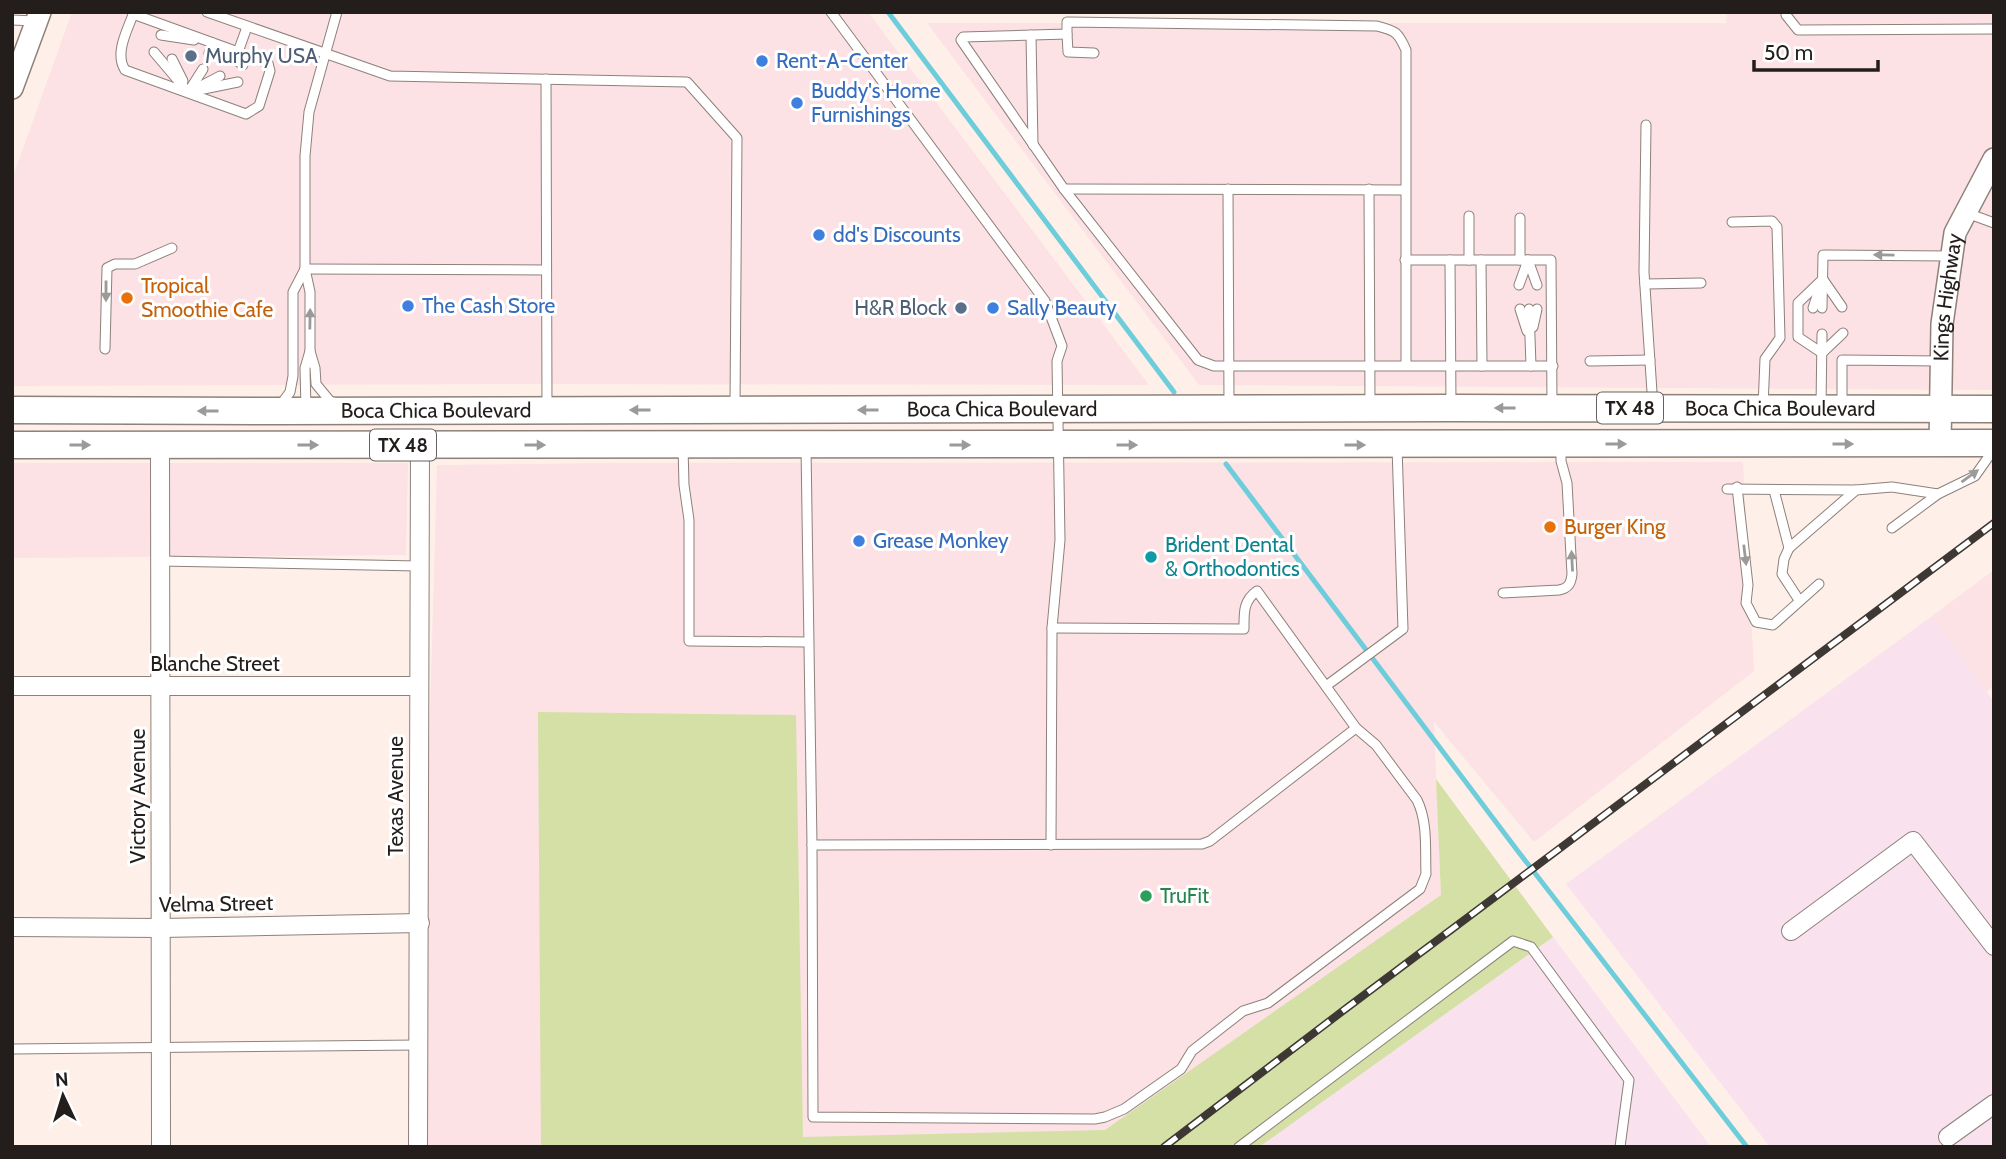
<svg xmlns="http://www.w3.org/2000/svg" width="2006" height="1159" font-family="Cabin,sans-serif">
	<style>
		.commercial { fill: #fce1e5 }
		.industrial { fill: #f9e1ed }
		.green { fill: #d4e0a5 }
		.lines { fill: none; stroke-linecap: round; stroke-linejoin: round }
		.stream { stroke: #6dcdda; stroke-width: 5 }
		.service-casing { stroke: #8d817a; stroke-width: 11 }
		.minor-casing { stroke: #8d817a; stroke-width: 20 }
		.tertiary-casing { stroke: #8d817a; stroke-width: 24 }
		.primary-casing { stroke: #8d817a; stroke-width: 29 }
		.service { stroke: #fff; stroke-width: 9 }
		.minor { stroke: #fff; stroke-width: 18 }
		.tertiary { stroke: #fff; stroke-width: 21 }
		.primary { stroke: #fff; stroke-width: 26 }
		.rail-casing { stroke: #3e3835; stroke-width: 8 }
		.rail { stroke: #fff; stroke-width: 5; stroke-dasharray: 16; stroke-linecap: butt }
		.oneway { fill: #9c9a99 }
		.service-dot { fill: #5c6f8a; stroke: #fff; stroke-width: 2.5 }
		.shop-dot { fill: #3f7fe0; stroke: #fff; stroke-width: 2.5 }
		.food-dot { fill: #e8710a; stroke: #fff; stroke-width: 2.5 }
		.culture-dot { fill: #0f9aa8; stroke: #fff; stroke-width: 2.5 }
		.leisure-dot { fill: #2e9e5b; stroke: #fff; stroke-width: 2.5 }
		.labels { text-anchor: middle; stroke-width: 6; stroke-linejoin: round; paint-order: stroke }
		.shield { fill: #fff; stroke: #656260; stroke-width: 2 }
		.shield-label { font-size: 19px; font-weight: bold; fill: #231e1c }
		.service-label { font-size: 21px; fill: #4e5e75; stroke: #fff; text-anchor: start }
		.shop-label { font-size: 21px; fill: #366cbe; stroke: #fff; text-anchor: start }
		.food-label { font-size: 21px; fill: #c56008; stroke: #fff; text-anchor: start }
		.street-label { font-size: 21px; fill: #231e1c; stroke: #fff }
		.culture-label { font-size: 21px; fill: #0d838f; stroke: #fff; text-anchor: start }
		.leisure-label { font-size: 21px; fill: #27864d; stroke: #fff; text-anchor: start }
	</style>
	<rect width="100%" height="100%" fill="#fef0e8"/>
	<g class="commercial">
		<polygon points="72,12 868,12 1149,385 530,384 12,386 12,179"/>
		<polygon points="1727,12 1994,12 1994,390 1199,385 927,23 1726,23"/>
		<polygon points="1743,462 1754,671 1534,842 1434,722 1441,895 1109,1146 803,1147 796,840 542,1045 541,1147 418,1147 437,465 616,463"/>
		<polygon points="12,463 408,463 406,555 12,558"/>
		<polygon points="1994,570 1994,686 1986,692 1932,616"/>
	</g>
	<g class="industrial">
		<polygon points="1932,616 1994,702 1994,1147 1770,1147 1566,884"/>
		<polygon points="1553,937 1711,1147 1258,1147"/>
	</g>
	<polygon class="green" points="538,712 796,715 803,1137 1105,1130 1441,895 1436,779 1553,937 1259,1147 541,1147"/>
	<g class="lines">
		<g class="stream">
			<polyline points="888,12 1174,392"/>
			<polyline points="1226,464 1517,850 1747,1147"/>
		</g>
		<defs>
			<g id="service">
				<path d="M134,12C128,29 114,53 125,70L246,114L259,106L270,71L268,63L238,52L247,27"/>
				<polyline points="207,12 390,76 687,82 737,138 735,406"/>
				<polyline points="831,12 1045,301 1062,346 1057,361 1060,540 1052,628 1051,845"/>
				<polyline points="1786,12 1786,15 1798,30 1994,29"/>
				<polyline points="133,14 238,52"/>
				<polyline points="12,20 35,21"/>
				<polyline points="1067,34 1068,52 1094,53"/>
				<polyline points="161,35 194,40"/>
				<polyline points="1031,35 1033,145"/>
				<polyline points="223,50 243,65"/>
				<polyline points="154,52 187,91"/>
				<polyline points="209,53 213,43"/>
				<polyline points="172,59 183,81"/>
				<polyline points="546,79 547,408"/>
				<polyline points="199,87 220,76"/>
				<polyline points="189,91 203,69"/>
				<polyline points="189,92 238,82"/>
				<polyline points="1646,125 1644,272 1653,407"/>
				<polyline points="1064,189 1405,190"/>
				<polyline points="1228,189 1229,407"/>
				<polyline points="1369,189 1370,407"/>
				<polyline points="1967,213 1994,223"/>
				<polyline points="1469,216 1469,260"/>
				<polyline points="1520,218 1520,260"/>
				<polyline points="1732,222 1772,221 1777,227 1780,338 1765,359 1763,407"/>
				<polyline points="1405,260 1551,260 1552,406"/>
				<polyline points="1450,260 1451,406"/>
				<polyline points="1481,260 1482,366"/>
				<polyline points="1528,260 1537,285"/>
				<polyline points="305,269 546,270"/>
				<polyline points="1824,281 1842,307"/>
				<polyline points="1645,284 1701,283"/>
				<polyline points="1519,285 1528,260"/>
				<polyline points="1813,308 1820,287"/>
				<polyline points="1822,308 1823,255 1950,256"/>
				<polyline points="1520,309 1527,331"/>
				<polyline points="1529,309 1531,366"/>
				<polyline points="1533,327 1537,309"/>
				<polyline points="105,349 107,268 115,264 135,264 172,248"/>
				<polyline points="1822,353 1798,337 1798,303 1823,279"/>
				<polyline points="1822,353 1843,333"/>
				<polyline points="1590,361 1650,360"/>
				<path d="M1406,365V50C1398,32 1396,31 1377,26L1067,22V34L963,37L961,40L1064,189L1198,360L1214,366H1553"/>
				<polyline points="337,403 330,401 316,384 315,368 310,351 310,292 305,269 305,156 309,112 337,12"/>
				<polyline points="1842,406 1842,360 1941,361"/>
				<polyline points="279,407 290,392 293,376 293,292 305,269"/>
				<polyline points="1821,407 1822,334"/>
				<polyline points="306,409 305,368 310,351"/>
				<polyline points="683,447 684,485 689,520 689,641 808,642"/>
				<path d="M806,447L812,845L813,1117L1095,1119L1105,1117L1124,1109L1181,1069L1192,1051L1243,1011L1268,1003L1420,889L1426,874C1425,850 1428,822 1417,800L1376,745L1356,728L1257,591C1243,601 1244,613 1244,629L1052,628"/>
				<polyline points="1737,487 1748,585 1746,603 1756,622 1773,625 1819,584"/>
				<polyline points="1727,489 1856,490"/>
				<polyline points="1774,490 1789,548 1856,490 1892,487 1938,494"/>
				<polyline points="1892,528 1938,494 1975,476 1994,449"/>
				<polyline points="1789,548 1784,559 1782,574 1799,600"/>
				<polyline points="159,561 418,566"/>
				<path d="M1503,593L1559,590C1569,588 1571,583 1572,574L1567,483L1561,461V447"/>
				<polyline points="1326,686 1403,629 1397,447"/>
				<polyline points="812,845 1202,844 1210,841 1356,728"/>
				<polyline points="12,1049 419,1045"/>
				<polyline points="1239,1147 1513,941 1531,947 1629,1080 1620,1147"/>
			</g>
			<g id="minor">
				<polyline points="160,445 161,1147"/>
				<polyline points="12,686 418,686"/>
				<polyline points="12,927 161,928 420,923"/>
				<polyline points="1791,931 1913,841 1994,946"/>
				<polyline points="1948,1137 1994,1104"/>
				<polyline points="418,1147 420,445"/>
			</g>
			<g id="tertiary">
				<polyline points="12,88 40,12"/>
				<path id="s1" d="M1940,444L1942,324L1955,233L1994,159"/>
			</g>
			<g id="primary">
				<path id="s2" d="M12,410L276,411L1451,408L1994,409"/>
				<polyline points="12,445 1994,443"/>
			</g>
		</defs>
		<use href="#service" class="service-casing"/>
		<use href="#minor" class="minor-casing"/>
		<use href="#tertiary" class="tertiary-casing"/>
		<use href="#primary" class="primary-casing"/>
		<use href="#service" class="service"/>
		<use href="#minor" class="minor"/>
		<use href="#tertiary" class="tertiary"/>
		<use href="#primary" class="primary"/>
		<defs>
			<polyline id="rail" points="1164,1147 1348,1007 1994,523"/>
		</defs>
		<use href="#rail" class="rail-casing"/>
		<use href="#rail" class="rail"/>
	</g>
	<defs><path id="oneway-solid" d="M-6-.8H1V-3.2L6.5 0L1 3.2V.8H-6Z" transform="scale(1.75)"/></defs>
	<g class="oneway">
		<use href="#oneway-solid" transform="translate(1884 255) rotate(-179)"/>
		<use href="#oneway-solid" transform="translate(106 291) rotate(90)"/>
		<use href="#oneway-solid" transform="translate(310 319) rotate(-89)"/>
		<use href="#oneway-solid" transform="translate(1505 408) rotate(-180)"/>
		<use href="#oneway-solid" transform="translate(640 410) rotate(180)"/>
		<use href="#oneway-solid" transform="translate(868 410) rotate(180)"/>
		<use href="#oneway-solid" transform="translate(208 411) rotate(-180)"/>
		<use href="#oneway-solid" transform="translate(1616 444)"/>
		<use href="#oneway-solid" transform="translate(1843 444)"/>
		<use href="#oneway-solid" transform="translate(80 445)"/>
		<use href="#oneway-solid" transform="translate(308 445)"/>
		<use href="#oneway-solid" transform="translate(535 445)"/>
		<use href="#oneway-solid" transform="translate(960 445)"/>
		<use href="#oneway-solid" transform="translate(1127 445)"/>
		<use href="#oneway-solid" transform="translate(1355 445)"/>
		<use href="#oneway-solid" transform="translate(1970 476) rotate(-36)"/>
		<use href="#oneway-solid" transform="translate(1745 555) rotate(83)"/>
		<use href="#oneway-solid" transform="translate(1572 561) rotate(-93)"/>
	</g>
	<g class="service-dot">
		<circle cx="191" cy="56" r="7"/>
		<circle cx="961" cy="308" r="7"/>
	</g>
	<g class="shop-dot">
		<circle cx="762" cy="61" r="7"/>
		<circle cx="797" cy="103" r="7"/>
		<circle cx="819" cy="235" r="7"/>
		<circle cx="408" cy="306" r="7"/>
		<circle cx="993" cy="308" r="7"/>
		<circle cx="859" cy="541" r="7"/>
	</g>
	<g class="food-dot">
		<circle cx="127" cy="298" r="7"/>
		<circle cx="1550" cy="527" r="7"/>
	</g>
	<circle class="culture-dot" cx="1151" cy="557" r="7"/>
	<circle class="leisure-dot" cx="1146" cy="896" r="7"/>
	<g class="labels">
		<g class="shield">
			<rect x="1597" y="392.5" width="66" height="31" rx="5"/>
			<rect x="370" y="429.5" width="66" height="31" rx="5"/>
		</g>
		<g class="shield-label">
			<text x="1630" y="415">TX 48</text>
			<text x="403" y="452">TX 48</text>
		</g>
		<g class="service-label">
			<text x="205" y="63">Murphy USA</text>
			<text x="947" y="315" text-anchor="end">H&amp;R Block</text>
		</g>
		<g class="shop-label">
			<text x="776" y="68">Rent-A-Center</text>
			<text x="811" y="98">Buddy's Home<tspan x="811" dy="24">Furnishings</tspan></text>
			<text x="833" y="242">dd's Discounts</text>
			<text x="422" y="313">The Cash Store</text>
			<text x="1007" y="315">Sally Beauty</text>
			<text x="873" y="548">Grease Monkey</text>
		</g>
		<g class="food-label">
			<text x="141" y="293">Tropical<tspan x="141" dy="24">Smoothie Cafe</tspan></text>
			<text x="1564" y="534">Burger King</text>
		</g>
		<g class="street-label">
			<text dy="7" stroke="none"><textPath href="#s1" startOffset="147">Kings Highway</textPath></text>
			<text dy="7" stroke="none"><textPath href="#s2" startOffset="990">Boca Chica Boulevard</textPath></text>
			<text dy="7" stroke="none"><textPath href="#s2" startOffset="1768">Boca Chica Boulevard</textPath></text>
			<text dy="7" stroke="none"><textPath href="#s2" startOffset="424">Boca Chica Boulevard</textPath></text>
			<text x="215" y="671">Blanche Street</text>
			<text transform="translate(138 796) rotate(-90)" y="7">Victory Avenue</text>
			<text transform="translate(396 796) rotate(-90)" y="7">Texas Avenue</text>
			<text transform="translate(216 904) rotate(-1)" y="7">Velma Street</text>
		</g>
		<g class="culture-label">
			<text x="1165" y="552">Brident Dental<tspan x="1165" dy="24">&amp; Orthodontics</tspan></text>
		</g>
		<g class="leisure-label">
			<text x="1160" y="903">TruFit</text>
		</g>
	</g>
	<rect width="2006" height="1159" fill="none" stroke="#231e1c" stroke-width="28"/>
	<g transform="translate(63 1096) rotate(356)" stroke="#ffffff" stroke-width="5" paint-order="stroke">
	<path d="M0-5L12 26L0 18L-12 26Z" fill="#231e1c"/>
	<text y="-10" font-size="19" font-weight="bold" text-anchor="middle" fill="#231e1c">N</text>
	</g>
	<path d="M1754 60v10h124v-10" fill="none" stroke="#231e1c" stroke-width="3.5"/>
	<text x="1764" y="60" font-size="21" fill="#231e1c" stroke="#ffffff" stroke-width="5" paint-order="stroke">50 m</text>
</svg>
